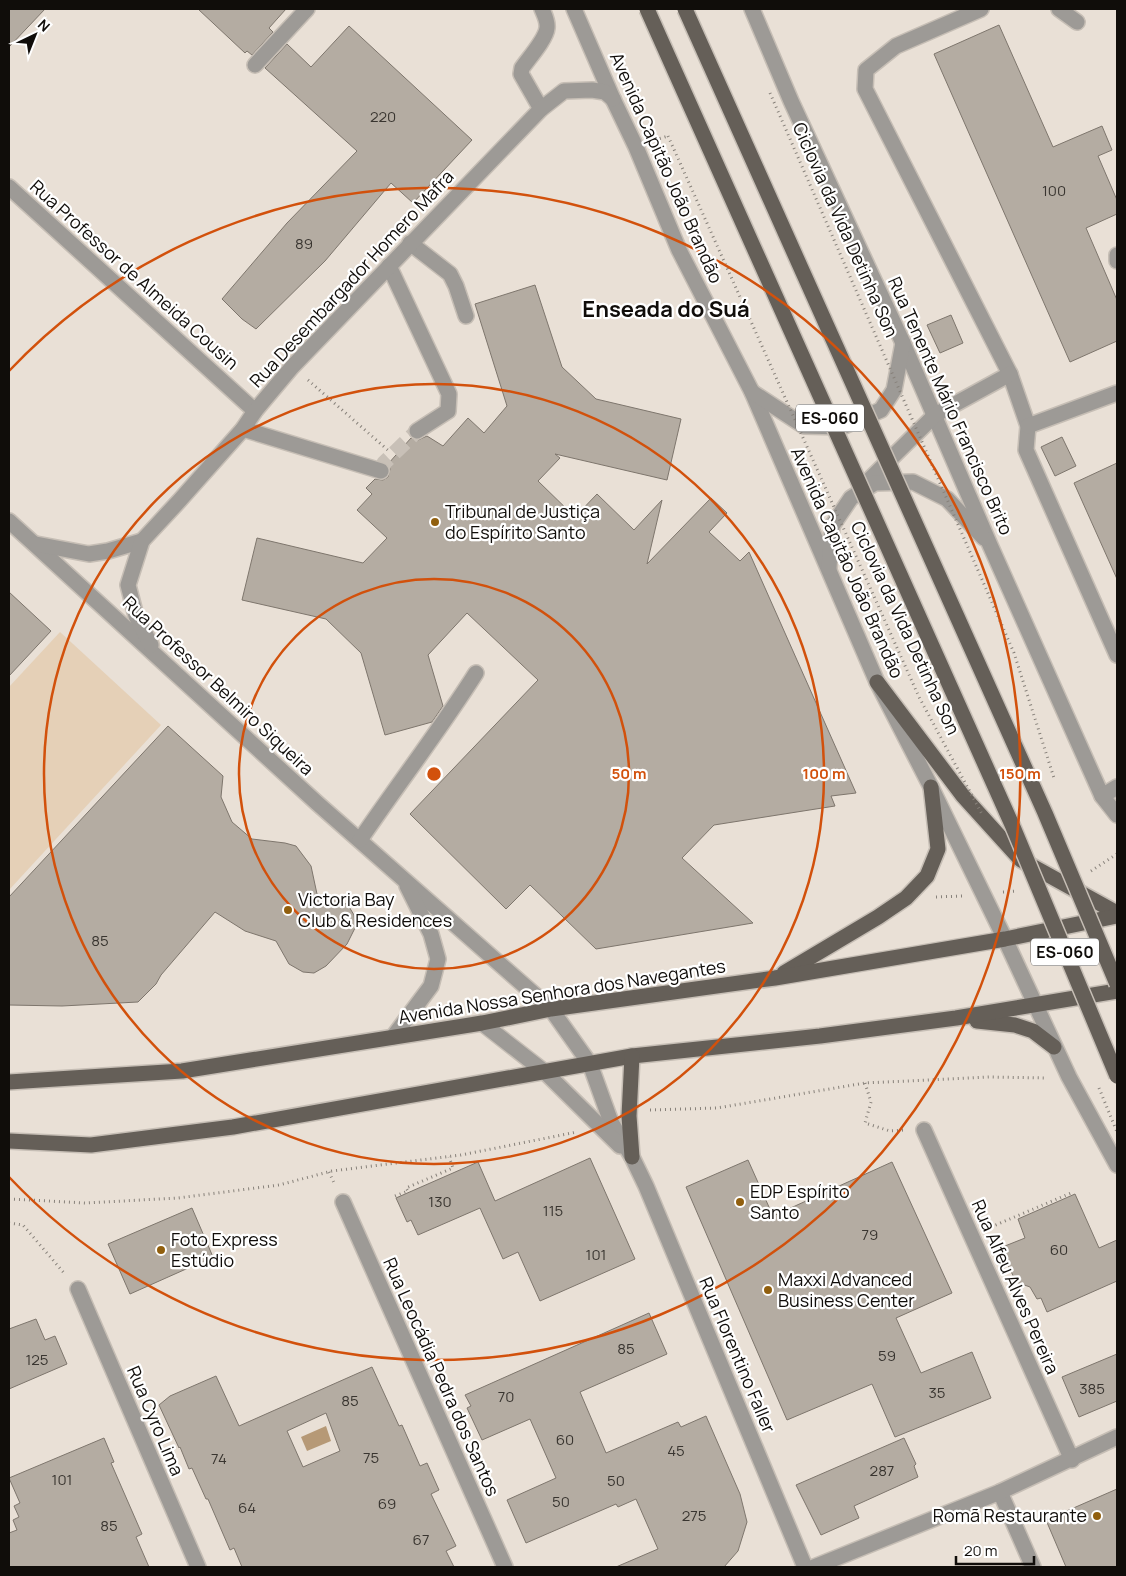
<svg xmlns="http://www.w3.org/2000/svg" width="1126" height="1576" font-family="Manrope,sans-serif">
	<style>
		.green { fill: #e5d0b7 }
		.water { fill: #b69976 }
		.building { fill: #b4aca2; stroke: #7e766d; fill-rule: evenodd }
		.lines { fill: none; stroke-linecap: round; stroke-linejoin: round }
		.minor-tunnel { stroke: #c8c0b7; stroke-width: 15; stroke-dasharray: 15 8; stroke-linecap: butt }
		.minor-casing { stroke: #c6beb5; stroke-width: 18 }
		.major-casing { stroke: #c6beb5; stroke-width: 18 }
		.path { stroke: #87817a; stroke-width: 3; stroke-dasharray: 1 4; stroke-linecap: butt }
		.minor { stroke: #9d9a96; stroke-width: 15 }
		.major { stroke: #655f58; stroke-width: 15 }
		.major-bridge-casing { stroke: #c6beb5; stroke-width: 18; stroke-linecap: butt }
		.path-bridge { stroke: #87817a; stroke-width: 3; stroke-dasharray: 1 4; stroke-linecap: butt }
		.major-bridge { stroke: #655f58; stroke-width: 15 }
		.ring { fill: none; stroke: #d2510c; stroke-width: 2.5 }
		.poi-dot { fill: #915f0e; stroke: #fff; stroke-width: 2 }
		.labels { text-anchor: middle; stroke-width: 4.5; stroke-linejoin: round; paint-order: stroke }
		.number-label { font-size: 15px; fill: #393530 }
		.shield { fill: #fff; stroke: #585654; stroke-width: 1 }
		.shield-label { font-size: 16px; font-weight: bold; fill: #100d0a }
		.street-label { font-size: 18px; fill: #100d0a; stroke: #fff }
		.poi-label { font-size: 18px; fill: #100d0a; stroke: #fff; text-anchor: start }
		.district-label { font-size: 22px; font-weight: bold; fill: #100d0a; stroke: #fff }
		.centre { fill: #d2510c; stroke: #fff; stroke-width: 2.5 }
		.ring-label { font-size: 15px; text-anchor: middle; font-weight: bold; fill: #d2510c; stroke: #fff; stroke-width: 4.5; stroke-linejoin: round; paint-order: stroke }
	</style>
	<rect width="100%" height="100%" fill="#e9e0d6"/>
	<polygon class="green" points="60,632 161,725 9,890 9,687"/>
	<polygon class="water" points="326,1426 331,1441 307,1451 301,1437"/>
	<g class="building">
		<polygon points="9,9 45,9 9,47"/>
		<polygon points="198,9 286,9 269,28 273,32 252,55 247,51 245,53"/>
		<polygon points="999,25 1053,147 1102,126 1112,150 1098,156 1117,200 1117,214 1086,228 1117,300 1117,341 1070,362 934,54"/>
		<polygon points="349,26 472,140 413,203 391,183 325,261 256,329 242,319 222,299 287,223 357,151 265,68 287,44 311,67"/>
		<polygon points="535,285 562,367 596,399 681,419 667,480 555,454 560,458 538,481 575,517 597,494 634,530 662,500 647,564 711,498 727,513 709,532 740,561 749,552 856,793 831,796 835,806 714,825 682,858 753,923 596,949 530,885 506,909 410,814 538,680 467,613 428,655 443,706 432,722 385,735 361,653 326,619 242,600 257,538 363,563 387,538 357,510 372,494 366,488 375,479 383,480 388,477 390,469 388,464 411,438 418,440 427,436 443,446 468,418 484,433 507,406 475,304"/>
		<polygon points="951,315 963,343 940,353 927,325"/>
		<polygon points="1062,437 1076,466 1055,476 1041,447"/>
		<polygon points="1117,463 1117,579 1074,483"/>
		<polygon points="9,592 51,631 9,676"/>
		<polygon points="168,726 223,776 221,797 232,822 252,839 285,843 296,846 311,866 317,894 336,899 348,905 354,915 355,928 347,944 326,966 314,973 303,972 289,964 276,941 245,931 215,912 161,975 156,984 138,1002 62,1006 9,1005 9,897"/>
		<polygon points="590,1158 635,1259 540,1301 518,1252 503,1259 480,1208 418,1235 411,1220 407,1222 396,1198 478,1162 495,1201"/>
		<polygon points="748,1160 773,1216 892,1162 952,1293 896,1318 921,1373 972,1352 991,1398 895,1437 872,1384 787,1420 686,1187"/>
		<polygon points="1075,1194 1099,1248 1117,1240 1117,1281 1047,1312 1041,1298 1037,1299 1030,1287 1016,1282 1000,1248 1025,1238 1018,1219"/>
		<polygon points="192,1208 213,1257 130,1294 108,1244"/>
		<polygon points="649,1313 667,1354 580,1392 606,1453 678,1422 681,1427 706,1416 740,1494 747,1522 738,1551 724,1567 616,1567 658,1549 636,1499 618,1507 616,1504 526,1543 507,1500 556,1478 530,1419 482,1440 467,1408 471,1406 465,1395"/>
		<polygon points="36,1319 45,1340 55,1336 67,1364 9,1389 9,1329"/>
		<polygon points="1117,1354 1117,1401 1079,1417 1062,1377"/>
		<path d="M372,1367L399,1426L402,1425L420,1466L427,1463L439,1490L431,1494L456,1546L446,1551L454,1567H242L234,1548L230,1550L208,1499H206L192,1468L189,1469L180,1447L179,1448L159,1405L170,1396L216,1376L239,1426ZM326,1413L340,1451L303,1467L287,1431Z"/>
		<polygon points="104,1438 114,1462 111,1463 142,1534 136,1537 149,1567 9,1567 9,1533 17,1530 13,1520 19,1517 14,1506 20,1503 9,1478"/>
		<polygon points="904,1438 916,1464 914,1466 918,1477 854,1506 859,1518 821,1535 796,1485"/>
		<polygon points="1117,1489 1117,1567 1066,1567 1046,1520"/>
	</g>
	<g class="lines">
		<polyline class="minor-tunnel" points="381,471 384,463 417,431"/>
		<defs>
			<g id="minor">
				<polyline points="574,9 613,99 636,147 679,250 752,392 877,682 931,787 1005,939 1069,1077 1117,1165"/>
				<polyline points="752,9 791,101 903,343 990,545 1102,796 1117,815"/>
				<polyline points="981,9 896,46 866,70 865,89 1010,374 1028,426 1026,450 1117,655"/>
				<polyline points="1059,9 1077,22"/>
				<polyline points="255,65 307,9"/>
				<path d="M541,109L521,74L522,68C529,58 546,39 547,28C548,21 544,14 542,9"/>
				<polyline points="9,187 255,411"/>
				<polyline points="410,243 450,274 456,286 466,316"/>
				<polyline points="1117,255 1117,261"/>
				<polyline points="389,266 449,394 448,411 417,431"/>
				<polyline points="752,392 804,426 842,427 881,410 894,390 903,343"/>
				<polyline points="1028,426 1117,393"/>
				<polyline points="243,429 381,471"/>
				<polyline points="863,486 935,415 1010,374"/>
				<polyline points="9,521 317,803 551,1009 590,1064 611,1122 632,1157 646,1186 805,1567"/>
				<polyline points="36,544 89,554 108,551 142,541"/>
				<polyline points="829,568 832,526 851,498 875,483 913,482 947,499 984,538"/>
				<polyline points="151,645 136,616 128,585 142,541 180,500 243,429 255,411 292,367 541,109 564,91 592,90 605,92 613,99"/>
				<polyline points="1102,796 1117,787"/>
				<path d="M360,840C398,784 440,730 476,673"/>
				<polyline points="482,1023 546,1073 620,1146"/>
				<polyline points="393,1037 431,986 438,959 431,934 407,886"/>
				<polyline points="924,1130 1072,1460"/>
				<polyline points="343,1202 505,1567"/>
				<polyline points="78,1289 198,1567"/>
				<polyline points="1000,1492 1033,1567"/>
				<polyline points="814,1567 1000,1492 1117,1437"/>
			</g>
			<g id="major">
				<polyline points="877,682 963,796 1021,860 1117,913"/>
				<polyline points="784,973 878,917 906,898 927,876 938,849 931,787"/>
				<polyline points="977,1021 1015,1025 1033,1031 1054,1047"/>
				<polyline points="9,1082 182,1071 482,1023 551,1009 775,978 1005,939 1117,916"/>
				<polyline points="9,1141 91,1145 233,1127 632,1056 820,1036 956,1018 1117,991"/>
				<polyline points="632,1157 629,1116 632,1056"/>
			</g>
		</defs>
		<use href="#minor" class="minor-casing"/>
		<use href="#major" class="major-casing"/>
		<g class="path">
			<polyline points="655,140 668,136"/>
			<polyline points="308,380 390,452"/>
			<polyline points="1091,871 1117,854"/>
			<polyline points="1003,892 1017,891"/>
			<polyline points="936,897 962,896"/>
			<polyline points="865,1083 871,1102 865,1123 890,1131 904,1130"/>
			<polyline points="650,1110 717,1108 865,1083 990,1077 1046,1078"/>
			<polyline points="329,1172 335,1185"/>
			<polyline points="395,1196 408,1191 406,1188 453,1168 449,1157"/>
			<polyline points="9,1199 86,1203 178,1198 279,1185 332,1171 461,1155 577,1132"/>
			<polyline points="9,1223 23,1225 64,1273"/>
			<polyline points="991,1227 1071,1193"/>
		</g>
		<use href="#minor" class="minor"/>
		<use href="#major" class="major"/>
		<defs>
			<g id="major-bridge">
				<polyline points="647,9 1013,827 1117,1076"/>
				<polyline points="685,9 1045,813 1117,984"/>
			</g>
		</defs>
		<use href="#major-bridge" class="major-bridge-casing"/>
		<g class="path-bridge">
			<polyline points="770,93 1014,653 1054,778"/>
			<polyline points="668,136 919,697 983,816"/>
			<polyline points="1099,1088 1117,1132"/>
		</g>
		<use href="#major-bridge" class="major-bridge"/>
	</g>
	<g class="ring">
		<circle cx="434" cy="774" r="195"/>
		<circle cx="434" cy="774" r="390"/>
		<path d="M9 371A586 586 0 1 1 9 1177"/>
	</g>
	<g class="poi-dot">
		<circle cx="435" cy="522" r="5"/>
		<circle cx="288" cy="910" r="5"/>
		<circle cx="740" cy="1202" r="5"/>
		<circle cx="161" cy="1250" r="5"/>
		<circle cx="768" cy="1290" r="5"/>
		<circle cx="1097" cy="1516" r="5"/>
	</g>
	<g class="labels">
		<g class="number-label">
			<text x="383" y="122">220</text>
			<text x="1054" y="196">100</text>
			<text x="304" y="249">89</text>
			<text x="100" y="946">85</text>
			<text x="440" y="1207">130</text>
			<text x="553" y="1216">115</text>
			<text x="870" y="1240">79</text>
			<text x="1059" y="1255">60</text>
			<text x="596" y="1260">101</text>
			<text x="626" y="1354">85</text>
			<text x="887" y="1361">59</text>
			<text x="37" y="1365">125</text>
			<text x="1092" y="1394">385</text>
			<text x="937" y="1398">35</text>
			<text x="506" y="1402">70</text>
			<text x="350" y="1406">85</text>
			<text x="565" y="1445">60</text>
			<text x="676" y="1456">45</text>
			<text x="371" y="1463">75</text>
			<text x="219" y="1464">74</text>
			<text x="882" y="1476">287</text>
			<text x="62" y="1485">101</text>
			<text x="616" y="1486">50</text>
			<text x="561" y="1507">50</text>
			<text x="387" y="1509">69</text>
			<text x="247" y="1513">64</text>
			<text x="694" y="1521">275</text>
			<text x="109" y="1531">85</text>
			<text x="421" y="1545">67</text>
		</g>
		<g class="shield">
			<rect x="796" y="404.5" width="68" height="27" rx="4"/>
			<rect x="1031" y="938.5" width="68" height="27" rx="4"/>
		</g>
		<g class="shield-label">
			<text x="830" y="424">ES-060</text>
			<text x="1065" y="958">ES-060</text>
		</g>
		<g class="street-label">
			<text transform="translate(666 168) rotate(66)" y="6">Avenida Capitão João Brandão</text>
			<text transform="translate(845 230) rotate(66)" y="6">Ciclovia da Vida Detinha Son</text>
			<text transform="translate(134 275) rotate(42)" y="6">Rua Professor de Almeida Cousin</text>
			<text transform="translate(352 279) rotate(-47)" y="6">Rua Desembargador Homero Mafra</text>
			<text transform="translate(950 406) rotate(66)" y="6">Rua Tenente Mário Francisco Brito</text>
			<text transform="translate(847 563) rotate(66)" y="6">Avenida Capitão João Brandão</text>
			<text transform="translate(905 628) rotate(65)" y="6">Ciclovia da Vida Detinha Son</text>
			<text transform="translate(218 686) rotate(43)" y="6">Rua Professor Belmiro Siqueira</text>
			<text transform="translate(562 992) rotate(-9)" y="6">Avenida Nossa Senhora dos Navegantes</text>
			<text transform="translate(1015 1287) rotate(66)" y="6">Rua Alfeu Alves Pereira</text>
			<text transform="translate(737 1355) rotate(67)" y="6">Rua Florentino Faller</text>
			<text transform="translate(441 1377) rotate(66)" y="6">Rua Leocádia Pedra dos Santos</text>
			<text transform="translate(155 1421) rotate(67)" y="6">Rua Cyro Lima</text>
		</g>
		<g class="poi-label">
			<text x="445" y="518">Tribunal de Justiça<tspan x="445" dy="21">do Espírito Santo</tspan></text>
			<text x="298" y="906">Victoria Bay<tspan x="298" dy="21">Club &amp; Residences</tspan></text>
			<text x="750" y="1198">EDP Espírito<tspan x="750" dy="21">Santo</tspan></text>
			<text x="171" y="1246">Foto Express<tspan x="171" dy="21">Estúdio</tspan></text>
			<text x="778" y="1286">Maxxi Advanced<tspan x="778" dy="21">Business Center</tspan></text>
			<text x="1087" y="1522" text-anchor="end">Romã Restaurante</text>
		</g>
		<g class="district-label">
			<text x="666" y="317">Enseada do Suá</text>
		</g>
	</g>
	<circle cx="434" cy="774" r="8" class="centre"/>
	<g class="ring-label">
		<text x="629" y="779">50 m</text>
		<text x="824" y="779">100 m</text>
		<text x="1020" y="779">150 m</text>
	</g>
	<rect width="1126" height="1576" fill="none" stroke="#100d0a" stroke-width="20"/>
	<g transform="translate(35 35) rotate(43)" stroke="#ffffff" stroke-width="4" paint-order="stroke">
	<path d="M0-4L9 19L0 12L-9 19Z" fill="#100d0a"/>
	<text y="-8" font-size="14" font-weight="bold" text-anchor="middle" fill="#100d0a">N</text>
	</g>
	<path d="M956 1556v8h78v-8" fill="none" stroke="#100d0a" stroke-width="2.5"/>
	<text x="964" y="1556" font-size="15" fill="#100d0a" stroke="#ffffff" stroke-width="4" paint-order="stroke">20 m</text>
</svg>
